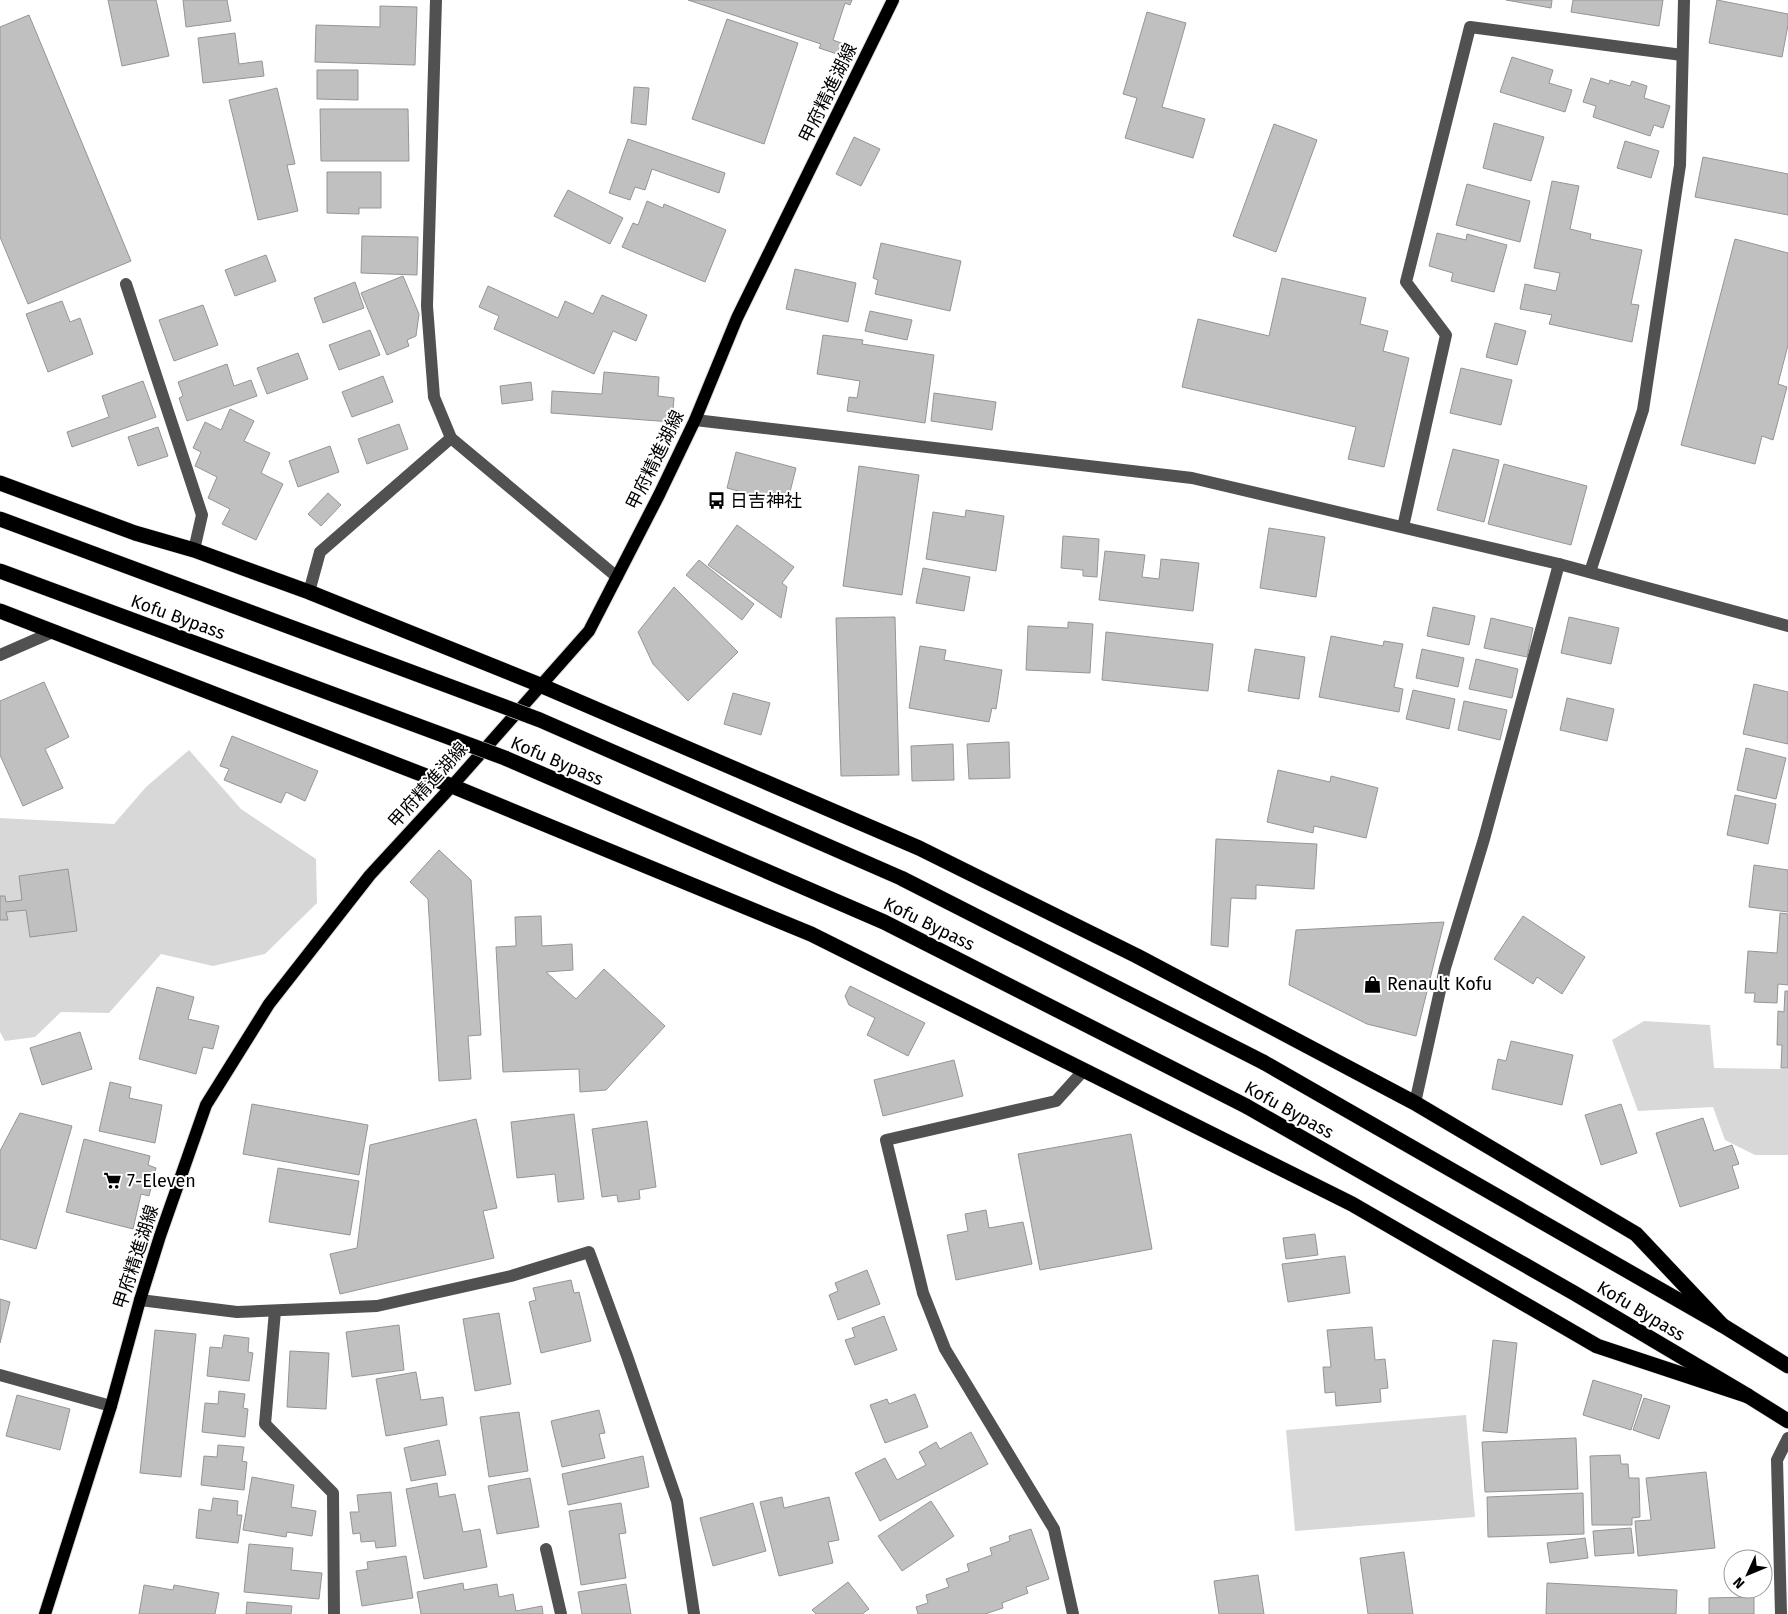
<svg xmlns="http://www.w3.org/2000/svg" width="1788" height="1614" font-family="'Fira Sans','Noto Sans JP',sans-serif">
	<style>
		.green { fill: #d8d8d8 }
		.building { fill: #c0c0c0; stroke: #959595 }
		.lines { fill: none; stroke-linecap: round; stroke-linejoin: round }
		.major-casing { stroke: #dbdbdb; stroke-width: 14 }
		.highway-casing { stroke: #dbdbdb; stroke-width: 16 }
		.minor { stroke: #515151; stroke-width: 12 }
		.major { stroke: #000; stroke-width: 12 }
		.highway { stroke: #000; stroke-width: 15 }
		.highway-bridge-casing { stroke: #dbdbdb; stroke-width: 16; stroke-linecap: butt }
		.highway-bridge { stroke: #000; stroke-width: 15 }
		.labels { text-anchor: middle; stroke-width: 4; stroke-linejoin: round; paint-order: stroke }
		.street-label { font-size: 18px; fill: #000; stroke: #fff }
		.poi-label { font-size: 18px; fill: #000; stroke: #fff; text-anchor: start }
	</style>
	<rect width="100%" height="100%" fill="#fff"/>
	<g class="green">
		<polygon points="189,750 241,809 316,859 317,903 265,954 213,966 161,954 109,1013 61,1012 35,1037 5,1041 0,1032 0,818 114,824 146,787"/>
		<polygon points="1644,1021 1710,1025 1714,1068 1788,1069 1788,1155 1755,1155 1725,1140 1713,1107 1638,1111 1612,1040"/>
		<polygon points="1466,1415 1475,1517 1295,1531 1286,1430"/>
	</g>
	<g class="building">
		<polygon points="108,0 156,0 169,56 122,66"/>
		<polygon points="183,0 227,0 231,21 186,27"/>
		<polygon points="688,0 852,0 850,5 845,3 833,40 844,44 840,55 819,48 821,44"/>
		<polygon points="1506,0 1552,0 1551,8"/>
		<polygon points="1573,0 1663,0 1659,26 1571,12"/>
		<polygon points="1717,0 1788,14 1788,25 1782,57 1709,43"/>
		<polygon points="380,6 417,7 415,65 315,62 316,25 380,27"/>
		<polygon points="1147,12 1186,23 1162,107 1205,119 1193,158 1125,138 1137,98 1123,94"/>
		<polygon points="29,15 131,261 28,304 0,237 0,27"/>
		<polygon points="727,19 798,43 764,144 692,119"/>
		<polygon points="235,33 239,64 262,61 264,76 203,83 198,38"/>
		<polygon points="1512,57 1553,70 1549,83 1572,90 1565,112 1500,92"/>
		<polygon points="317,70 358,70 358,100 317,99"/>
		<polygon points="1591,78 1609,84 1610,80 1630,86 1632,81 1647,86 1644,98 1670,106 1663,128 1654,125 1650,136 1593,117 1596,106 1583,102"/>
		<polygon points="634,87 649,88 646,125 631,123"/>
		<polygon points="277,88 295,164 287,165 298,211 258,220 229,100"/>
		<polygon points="320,109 408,109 409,161 321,161"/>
		<polygon points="1494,123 1544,137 1531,181 1483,168"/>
		<polygon points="1274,124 1317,140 1276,252 1233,236"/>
		<polygon points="854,137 880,149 861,186 836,174"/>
		<polygon points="628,139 725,173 719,193 652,169 645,190 635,187 630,200 609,193"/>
		<polygon points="1625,141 1659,151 1651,178 1617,168"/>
		<polygon points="1703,157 1788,174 1788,215 1695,197"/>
		<polygon points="327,172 381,172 381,208 359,208 359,214 327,213"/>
		<polygon points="1552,181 1579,186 1570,229 1591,234 1590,239 1642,250 1631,304 1639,305 1632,342 1549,324 1552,315 1520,309 1525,284 1556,291 1560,273 1534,268"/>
		<polygon points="1467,184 1530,201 1520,242 1456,225"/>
		<polygon points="568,190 623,218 610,244 554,216"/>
		<polygon points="647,201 663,208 664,204 726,230 705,282 622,247 633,223 638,225"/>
		<polygon points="1437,233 1466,240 1467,234 1507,245 1494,292 1451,281 1453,273 1429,266"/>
		<polygon points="362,236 418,237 417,275 361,273"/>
		<polygon points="1735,239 1788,253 1788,345 1778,384 1787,387 1773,440 1762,436 1755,464 1681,445"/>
		<polygon points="881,243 961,261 950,311 875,294 878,280 873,278"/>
		<polygon points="266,255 276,281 235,296 225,270"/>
		<polygon points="795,269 856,283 848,322 786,309"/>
		<polygon points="403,276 419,314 416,336 407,340 409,346 387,355 361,293"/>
		<polygon points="1282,278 1366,298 1360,324 1388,331 1383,351 1409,358 1384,467 1348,459 1356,427 1182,387 1198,319 1269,336"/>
		<polygon points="355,282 364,308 323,323 314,298"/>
		<polygon points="488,286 558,318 565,301 593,314 602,295 647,315 636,341 613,331 594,374 494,329 499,316 479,307"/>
		<polygon points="62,301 70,322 80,318 93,354 48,372 26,314"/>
		<polygon points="203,305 218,345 174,361 159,320"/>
		<polygon points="870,311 912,320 907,340 865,331"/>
		<polygon points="1495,323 1526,331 1517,365 1486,357"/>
		<polygon points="370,330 380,355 339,370 329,345"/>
		<polygon points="823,335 863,340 862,344 934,355 925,423 847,411 849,397 857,398 860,381 817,374"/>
		<polygon points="298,353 308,379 267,394 257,368"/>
		<polygon points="227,364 234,386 251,380 257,396 187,421 179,398 183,396 178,382"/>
		<polygon points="1461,368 1512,380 1501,425 1450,413"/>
		<polygon points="604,372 659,377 658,396 674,398 672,422 551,413 552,391 602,394"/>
		<polygon points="383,376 393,402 352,417 342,392"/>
		<polygon points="143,381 156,417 72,447 67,432 109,417 102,396"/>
		<polygon points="531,382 533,400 502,404 500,386"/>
		<polygon points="934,393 996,402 992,430 931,421"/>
		<polygon points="230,409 254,421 244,441 270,453 261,473 283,484 256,540 222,524 230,509 208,498 217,477 195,466 201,452 193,448 205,422 221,430"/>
		<polygon points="399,424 408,449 367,464 358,439"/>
		<polygon points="158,427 168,456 138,466 128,437"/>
		<polygon points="330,446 339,472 298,487 289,461"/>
		<polygon points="1453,449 1499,460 1484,522 1437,510"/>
		<polygon points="736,452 796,468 787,504 727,488"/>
		<polygon points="1504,464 1587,486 1571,545 1488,524"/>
		<polygon points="859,466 919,475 902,595 843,586"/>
		<polygon points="328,493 341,505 321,526 308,514"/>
		<polygon points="966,510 1004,516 996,571 926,559 933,512 965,517"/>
		<polygon points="737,525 794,567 782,583 787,587 781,618 708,565"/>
		<polygon points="1269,528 1325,537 1316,597 1260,588"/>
		<polygon points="1063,536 1099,539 1097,577 1083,576 1083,570 1061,568"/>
		<polygon points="1105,551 1145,555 1142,577 1159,579 1161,559 1199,563 1193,611 1099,600"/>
		<polygon points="699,560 754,604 742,620 686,575"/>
		<polygon points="923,568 970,577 964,611 916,603"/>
		<polygon points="674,587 738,652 688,701 653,664 638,632"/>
		<polygon points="1433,607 1475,616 1469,645 1427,636"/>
		<polygon points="895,617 899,775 841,776 836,618"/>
		<polygon points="1569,617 1619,628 1611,664 1561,653"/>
		<polygon points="1491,618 1533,628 1527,657 1484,648"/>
		<polygon points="1068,622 1093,624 1090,673 1026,670 1028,626 1068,628"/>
		<polygon points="1106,632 1213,644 1208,691 1102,680"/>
		<polygon points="1331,636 1383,646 1384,641 1403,644 1394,687 1403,689 1399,712 1319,697"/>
		<polygon points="920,646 946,650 944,660 1002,670 996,709 992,708 989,722 909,708"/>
		<polygon points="1255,649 1305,657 1299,699 1248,691"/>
		<polygon points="1422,649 1464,658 1458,687 1416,678"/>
		<polygon points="1476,659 1518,669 1512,698 1469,689"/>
		<polygon points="44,682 69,737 45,749 63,788 23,806 0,755 0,701"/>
		<polygon points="1754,684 1788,692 1788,744 1743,734"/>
		<polygon points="1413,690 1455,699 1449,729 1406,719"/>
		<polygon points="733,693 770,703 761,735 724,724"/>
		<polygon points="1567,698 1614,709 1607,741 1560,730"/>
		<polygon points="1464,701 1507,710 1500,740 1458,730"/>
		<polygon points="232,736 318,771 305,801 286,792 281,803 224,780 229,769 220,766"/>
		<polygon points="1009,742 1010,778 969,779 967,744"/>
		<polygon points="953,744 954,780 912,781 911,746"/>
		<polygon points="1746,748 1786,758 1776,799 1737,790"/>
		<polygon points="1278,770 1330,782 1331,776 1378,788 1366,838 1314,826 1313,833 1267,822"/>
		<polygon points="1735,795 1776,804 1768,844 1727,835"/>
		<polygon points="1216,839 1317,844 1314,889 1256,885 1256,899 1231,898 1228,947 1211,945"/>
		<polygon points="439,850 471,880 481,1035 468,1036 471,1079 439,1081 428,899 410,882"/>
		<polygon points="1754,865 1788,870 1788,912 1749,907"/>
		<polygon points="68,869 77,931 30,937 26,910 6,912 8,920 0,920 0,896 5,896 6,902 22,900 19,876"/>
		<polygon points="1780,913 1788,914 1788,985 1778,984 1777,1003 1754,1002 1755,993 1745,993 1748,951 1777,953"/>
		<polygon points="541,916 542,946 572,944 573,970 546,972 576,999 604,969 665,1026 606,1090 580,1092 579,1069 503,1072 496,947 516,946 515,917"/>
		<polygon points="1523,916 1585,957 1562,994 1537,977 1533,984 1494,959"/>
		<polygon points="1444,922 1416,1036 1367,1024 1289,985 1296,930"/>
		<polygon points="850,986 925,1023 908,1056 867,1035 875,1018 849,1005 845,996"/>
		<polygon points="157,987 194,997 188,1019 219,1026 213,1049 203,1047 196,1074 139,1059"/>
		<polygon points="1785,991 1788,991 1788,1068 1781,1068 1782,1045 1777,1045 1778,1011 1784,1012"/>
		<polygon points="80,1032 92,1069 42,1085 30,1048"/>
		<polygon points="1511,1041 1573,1055 1562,1105 1492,1089 1498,1059 1506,1061"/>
		<polygon points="954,1060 963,1096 883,1116 874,1080"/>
		<polygon points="110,1082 131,1087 129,1098 162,1105 155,1143 99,1131"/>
		<polygon points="252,1104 368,1125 359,1175 243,1154"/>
		<polygon points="1621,1104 1637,1153 1601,1165 1585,1115"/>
		<polygon points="20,1113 72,1126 36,1249 0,1239 0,1151"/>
		<polygon points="574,1114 584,1199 558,1202 555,1174 517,1178 511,1122"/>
		<polygon points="1703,1118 1714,1151 1732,1145 1739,1164 1732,1166 1739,1188 1680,1207 1656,1133"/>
		<polygon points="476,1119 497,1208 483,1211 494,1258 340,1294 330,1254 357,1248 370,1145"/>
		<polygon points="647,1121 656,1187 639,1190 640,1199 618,1202 617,1195 602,1197 592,1129"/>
		<polygon points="1131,1134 1152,1249 1040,1270 1018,1154"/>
		<polygon points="84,1139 150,1156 148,1165 156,1168 149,1196 141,1194 133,1229 66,1212"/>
		<polygon points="278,1168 359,1181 350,1235 269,1222"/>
		<polygon points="986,1210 989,1228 1023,1222 1032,1264 956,1280 947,1235 968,1231 965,1214"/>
		<polygon points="1315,1234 1318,1255 1286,1259 1283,1238"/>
		<polygon points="1345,1256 1350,1293 1288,1302 1282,1264"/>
		<polygon points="867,1270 880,1304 838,1320 829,1295 838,1291 835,1283"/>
		<polygon points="571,1280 574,1293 579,1292 591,1341 541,1353 529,1302 536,1300 533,1288"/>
		<polygon points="0,1299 10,1302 0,1343"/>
		<polygon points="499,1313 511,1384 475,1391 463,1319"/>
		<polygon points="884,1316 897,1350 855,1365 845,1340 855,1337 852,1328"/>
		<polygon points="399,1325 404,1370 352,1377 346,1332"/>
		<polygon points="1372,1327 1375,1360 1385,1359 1388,1388 1380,1389 1381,1402 1336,1406 1335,1392 1325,1393 1323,1367 1331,1367 1327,1330"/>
		<polygon points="155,1330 196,1334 181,1477 140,1473"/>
		<polygon points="224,1335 249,1338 248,1352 253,1353 249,1381 207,1376 210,1347 222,1348"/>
		<polygon points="1493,1340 1517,1343 1507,1433 1483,1431"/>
		<polygon points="290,1351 329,1353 326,1409 287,1407"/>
		<polygon points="416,1372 421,1400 443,1397 447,1425 386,1436 376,1379"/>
		<polygon points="1593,1380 1642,1395 1631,1430 1583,1415"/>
		<polygon points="219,1391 245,1394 243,1408 248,1409 245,1437 202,1432 205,1403 218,1404"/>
		<polygon points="915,1394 928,1427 885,1443 870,1405 887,1399 889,1404"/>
		<polygon points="17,1395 70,1409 60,1450 6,1436"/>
		<polygon points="1644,1398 1670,1406 1659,1439 1633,1430"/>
		<polygon points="599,1410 605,1433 599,1434 605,1458 562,1467 551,1421"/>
		<polygon points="519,1412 528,1471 489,1477 480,1417"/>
		<polygon points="971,1432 988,1464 880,1521 855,1473 885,1458 897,1480 926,1465 919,1452 936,1442 940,1449"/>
		<polygon points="1576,1438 1578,1489 1485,1492 1482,1442"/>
		<polygon points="439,1440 446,1475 411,1481 404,1448"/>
		<polygon points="218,1445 244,1447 242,1461 247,1462 244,1490 201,1485 204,1456 217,1457"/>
		<polygon points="1620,1455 1621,1464 1628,1464 1629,1478 1639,1478 1640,1517 1632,1518 1632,1525 1592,1525 1590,1456"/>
		<polygon points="643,1456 649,1487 568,1505 562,1474"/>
		<polygon points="1706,1472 1715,1548 1638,1556 1635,1521 1651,1520 1646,1478"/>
		<polygon points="252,1477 294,1485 291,1507 316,1511 312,1536 287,1532 286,1537 243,1530"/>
		<polygon points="530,1478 539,1527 497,1534 488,1486"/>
		<polygon points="437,1483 439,1497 455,1494 463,1532 480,1529 487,1567 424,1579 406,1489"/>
		<polygon points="391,1492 396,1546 376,1548 375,1541 361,1542 360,1533 353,1534 350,1512 359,1512 357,1495"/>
		<polygon points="1583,1493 1584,1534 1488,1537 1487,1497"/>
		<polygon points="782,1497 784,1508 829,1497 839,1540 828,1542 833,1563 779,1576 760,1502"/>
		<polygon points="213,1498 238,1501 237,1515 242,1515 238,1543 196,1538 199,1509 211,1511"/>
		<polygon points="931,1501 954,1536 902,1571 878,1536"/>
		<polygon points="621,1503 626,1533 619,1534 626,1578 581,1585 569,1511"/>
		<polygon points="753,1503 766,1551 713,1566 700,1518"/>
		<polygon points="1631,1528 1634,1553 1595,1556 1593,1531"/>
		<polygon points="1031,1529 1049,1579 1026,1587 1028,1593 1002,1603 1003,1608 985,1614 918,1614 916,1607 928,1603 926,1595 949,1587 946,1579 969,1571 967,1564 992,1555 990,1548 1010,1541 1009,1536"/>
		<polygon points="1585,1538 1588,1558 1550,1563 1547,1543"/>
		<polygon points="249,1544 293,1548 291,1570 322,1573 319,1599 244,1592"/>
		<polygon points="1404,1552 1413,1614 1368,1614 1360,1558"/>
		<polygon points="406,1556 413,1598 362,1606 356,1571 368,1569 367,1562"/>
		<polygon points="1258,1575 1264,1614 1219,1614 1214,1581"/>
		<polygon points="848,1582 869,1609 862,1614 816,1614 812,1610"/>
		<polygon points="463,1583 464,1590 497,1584 499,1597 513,1594 516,1611 542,1606 543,1614 421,1614 417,1592"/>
		<polygon points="1547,1583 1677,1590 1676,1614 1546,1614"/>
		<polygon points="626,1584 631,1614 582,1614 578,1592"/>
		<polygon points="144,1585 173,1590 174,1585 219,1593 215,1614 139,1614"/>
		<polygon points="1754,1597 1754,1614 1709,1614 1709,1598"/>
		<polygon points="247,1602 292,1606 291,1614 246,1614"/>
	</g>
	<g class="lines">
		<defs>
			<polyline id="major" points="45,1614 111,1406 140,1300 160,1236 206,1105 269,1004 370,875 452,786 589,631 659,495 695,420 737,318 893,0"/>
			<g id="highway">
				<polyline points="0,483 135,533 194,550 309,592 540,685 919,848 1137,956 1415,1103 1636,1234 1722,1325"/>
				<polyline points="0,611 452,786 811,934 1352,1204 1597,1346 1748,1396"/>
				<polyline points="1263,1062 1722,1325 1788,1366"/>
				<polyline points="1246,1106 1574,1293 1748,1396 1788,1421"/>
			</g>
		</defs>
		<use href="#major" class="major-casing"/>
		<use href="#highway" class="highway-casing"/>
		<g class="minor">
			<polyline points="436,0 427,306 434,397 451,438 617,577"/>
			<polyline points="126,284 202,515 194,550"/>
			<polyline points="695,420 1192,478 1559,564 1788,626"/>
			<polyline points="1403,527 1446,335 1406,282 1470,27 1682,55"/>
			<polyline points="1590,572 1643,410 1680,165 1684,0"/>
			<polyline points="309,592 320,552 451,438"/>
			<polyline points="0,655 55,631"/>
			<polyline points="1415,1103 1445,968 1484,839 1559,564"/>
			<polyline points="140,1300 237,1312 377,1306 511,1276 589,1252 627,1356 677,1501 694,1614"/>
			<polyline points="275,1311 265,1424 333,1493 334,1614"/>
			<polyline points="0,1375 111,1406"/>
			<polyline points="546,1549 561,1614"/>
			<polyline points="1073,1614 1054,1529 945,1349 923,1293 886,1140 1056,1101 1084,1070"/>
			<polyline points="1781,1614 1777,1460 1788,1438"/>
		</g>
		<use href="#major" class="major"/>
		<use href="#highway" class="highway"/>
		<defs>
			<g id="highway-bridge">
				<polyline points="0,519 540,720 901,878 1263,1062"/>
				<polyline points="0,571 505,758 884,922 1246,1106"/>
			</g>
		</defs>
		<use href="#highway-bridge" class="highway-bridge-casing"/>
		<use href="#highway-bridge" class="highway-bridge"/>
	</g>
	<defs>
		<symbol id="bus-bare" viewBox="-9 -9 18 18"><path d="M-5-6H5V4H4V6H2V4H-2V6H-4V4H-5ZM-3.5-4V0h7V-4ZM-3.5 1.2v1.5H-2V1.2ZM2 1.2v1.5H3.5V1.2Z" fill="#000" stroke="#fff" stroke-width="2.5" paint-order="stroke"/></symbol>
		<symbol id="shop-bare" viewBox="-9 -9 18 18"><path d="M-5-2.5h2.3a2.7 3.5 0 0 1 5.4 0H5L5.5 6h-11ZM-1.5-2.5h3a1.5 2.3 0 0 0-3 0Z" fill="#000" stroke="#fff" stroke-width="2.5" paint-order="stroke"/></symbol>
		<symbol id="supermarket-bare" viewBox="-9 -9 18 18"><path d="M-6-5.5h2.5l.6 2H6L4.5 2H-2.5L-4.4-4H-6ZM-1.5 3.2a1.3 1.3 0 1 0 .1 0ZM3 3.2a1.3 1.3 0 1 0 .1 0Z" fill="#000" stroke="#fff" stroke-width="2.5" paint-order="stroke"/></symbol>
	</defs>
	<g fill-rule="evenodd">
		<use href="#bus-bare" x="704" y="488" width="25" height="25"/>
		<use href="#shop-bare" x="1360" y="972" width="25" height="25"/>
		<use href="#supermarket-bare" x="100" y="1168" width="25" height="25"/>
	</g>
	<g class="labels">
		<g class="street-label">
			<text transform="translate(828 93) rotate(-64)" y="6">甲府精進湖線</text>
			<text transform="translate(655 460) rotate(-64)" y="6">甲府精進湖線</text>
			<text transform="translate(178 617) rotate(20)" y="6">Kofu Bypass</text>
			<text transform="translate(557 761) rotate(23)" y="6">Kofu Bypass</text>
			<text transform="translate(428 785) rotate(-48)" y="6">甲府精進湖線</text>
			<text transform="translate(929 924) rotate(26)" y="6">Kofu Bypass</text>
			<text transform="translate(1289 1110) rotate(29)" y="6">Kofu Bypass</text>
			<text transform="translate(136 1257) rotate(-72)" y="6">甲府精進湖線</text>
			<text transform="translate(1641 1311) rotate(31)" y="6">Kofu Bypass</text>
		</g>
		<g class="poi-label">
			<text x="730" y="507">日吉神社</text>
			<text x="1387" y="990">Renault Kofu</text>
			<text x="127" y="1187">7-Eleven</text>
		</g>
	</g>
	<g transform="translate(1748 1574) rotate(226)"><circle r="24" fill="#ffffff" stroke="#999999"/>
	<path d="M0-4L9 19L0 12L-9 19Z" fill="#000000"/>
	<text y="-8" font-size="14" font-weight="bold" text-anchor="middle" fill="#000000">N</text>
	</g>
</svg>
